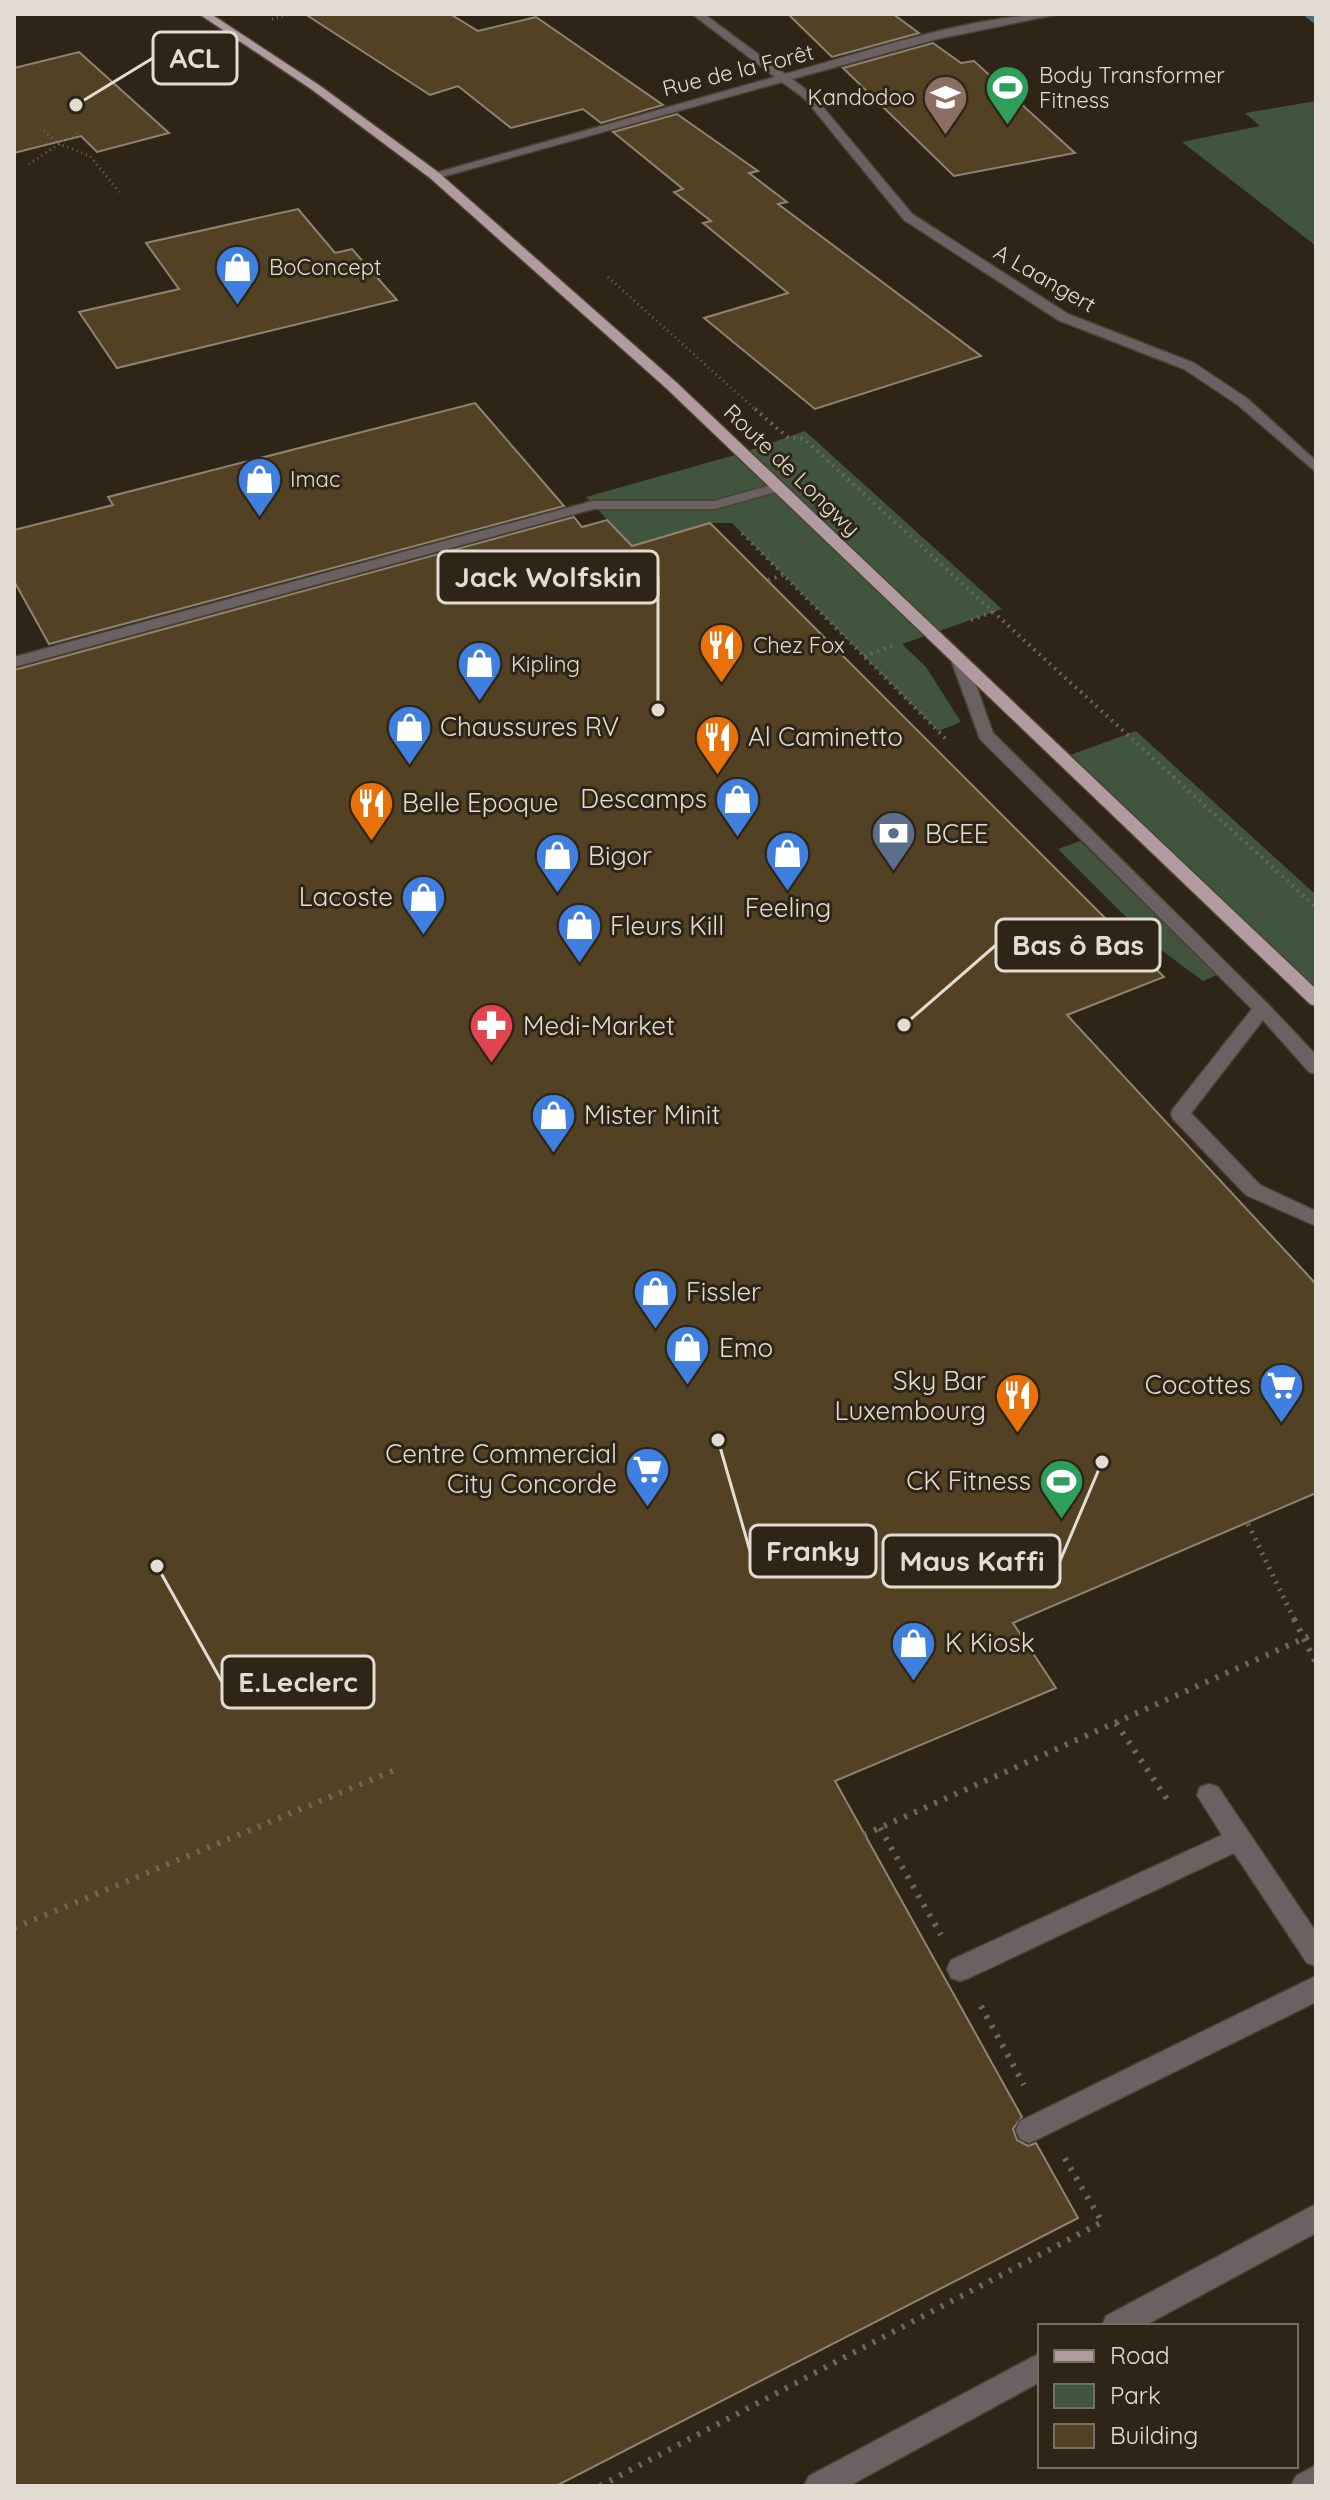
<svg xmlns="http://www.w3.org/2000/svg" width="1330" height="2500" font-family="Quicksand,sans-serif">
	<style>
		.green { fill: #41543e }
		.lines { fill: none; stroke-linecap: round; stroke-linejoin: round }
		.stream { fill: #4a6d81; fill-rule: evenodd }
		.building { fill: #524123; stroke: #8f8471; stroke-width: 2 }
		.lane-casing { stroke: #4b4234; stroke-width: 3 }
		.street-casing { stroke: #4b4234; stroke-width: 3 }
		.primary-casing { stroke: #4b4234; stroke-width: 3 }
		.path-far3 { stroke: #6e6659; stroke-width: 3; stroke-dasharray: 1 4; stroke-linecap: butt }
		.path-far2 { stroke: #6e6659; stroke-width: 4; stroke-dasharray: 2 5; stroke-linecap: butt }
		.path-far1 { stroke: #6e6659; stroke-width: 5; stroke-dasharray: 2 6; stroke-linecap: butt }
		.path { stroke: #6e6659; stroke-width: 6; stroke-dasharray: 3 8; stroke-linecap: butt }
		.lane { fill: #6c6162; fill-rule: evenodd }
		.street { fill: #6c6162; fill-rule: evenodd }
		.primary { fill: #b19b9e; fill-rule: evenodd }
		.labels { text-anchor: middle; stroke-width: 6; stroke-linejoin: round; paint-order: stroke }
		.far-street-label { font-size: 22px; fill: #e2dcd2; stroke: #2e2516 }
		.far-poi-label { font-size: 22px; fill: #e2dcd2; stroke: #2e2516; text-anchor: start }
		.poi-label { font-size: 26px; fill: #e2dcd2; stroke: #2e2516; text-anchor: start }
		.leader { fill: none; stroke: #e2dcd2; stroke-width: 3 }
		.callout-dot { fill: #e2dcd2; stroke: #2e2516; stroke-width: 3 }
		.callout { fill: #2e2516; stroke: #e2dcd2; stroke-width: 3 }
		.callout-label { font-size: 28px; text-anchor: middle; font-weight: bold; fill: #e2dcd2 }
	</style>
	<rect width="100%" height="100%" fill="#2e2516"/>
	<g class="green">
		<polygon points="1316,101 1316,246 1182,142 1260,126 1245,113"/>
		<polygon points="805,431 1002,609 902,644 926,667 961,722 938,731 732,523 710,523 632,546 586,497 742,453"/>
		<polygon points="1136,731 1316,895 1316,1000 1062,758"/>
		<polygon points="1080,841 1217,975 1203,981 1153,944 1058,849"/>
	</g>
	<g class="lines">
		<polygon class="stream" points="1302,14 1313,14 1316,17 1316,25"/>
	</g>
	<g class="building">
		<polygon points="305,14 450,14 478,31 536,17 663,105 601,123 583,109 511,128 458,86 430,95"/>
		<polygon points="788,14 893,14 919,33 832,57"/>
		<polygon points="933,43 961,63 974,61 1075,153 954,176 843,68"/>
		<polygon points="79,52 169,133 97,152 81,136 14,153 14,68"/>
		<polygon points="677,114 758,171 749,173 787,202 778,204 981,356 815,409 704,318 788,293 703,223 711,221 674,192 683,189 613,132"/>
		<polygon points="298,209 335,253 352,249 397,300 117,368 79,312 179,289 146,243"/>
		<polygon points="475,403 564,506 49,644 14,581 14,530 113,505 108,497"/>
		<polygon points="574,517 582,527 607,520 632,546 710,523 1164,977 1067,1015 1316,1284 1316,1493 1013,1623 1056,1688 835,1781 1022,2117 1013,2129 1017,2140 1028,2146 1036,2143 1078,2218 556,2486 14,2486 14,670"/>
	</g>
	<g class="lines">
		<defs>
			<g id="lane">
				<polygon points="778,483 785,487 783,490 715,509 593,509 14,667 14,657 593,501 714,501"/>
				<polygon points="959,655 967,660 993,733 1268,1004 1316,1055 1316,1074 1309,1072 1263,1020 1191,1113 1260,1185 1316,1211 1316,1226 1246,1195 1173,1119 1171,1114 1173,1109 1252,1009 980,739 951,660"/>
				<polygon points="1209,1784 1218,1787 1316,1932 1316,1966 1307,1963 1234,1853 969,1978 960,1981 951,1978 947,1969 951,1960 1222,1835 1197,1795 1200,1787"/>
				<polygon points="1316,1976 1316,2002 1038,2139 1029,2143 1020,2139 1016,2130 1020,2121"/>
				<polygon points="1316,2204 1316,2233 1144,2326 1102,2326 1106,2316"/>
				<polygon points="1040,2353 1040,2382 849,2486 804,2486 809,2476"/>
				<polygon points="1316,2465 1316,2486 1291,2486 1296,2476"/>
			</g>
			<path id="street" d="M692,14H704L785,74C870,51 972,14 1059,14L937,39L792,79L813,95L912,214L1068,314L1194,363L1248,399L1316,461V472L1238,405L1184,369L1058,320L904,220L805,99L782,82L438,178L428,175L775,77Z"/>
			<polygon id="primary" points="199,14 211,14 319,85 438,172 676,382 1316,989 1316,1006 1310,1004 666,388 430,178 311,89"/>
		</defs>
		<use href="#lane" class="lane-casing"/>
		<use href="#street" class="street-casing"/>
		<use href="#primary" class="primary-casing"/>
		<g class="path-far3">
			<polyline points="272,19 291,14"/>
			<polyline points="77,133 59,144 90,156 119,192"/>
			<polyline points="29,164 59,144 44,131"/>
			<polyline points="608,277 757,411"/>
		</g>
		<g class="path-far2">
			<polyline points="755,409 787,437 804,439 1316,907"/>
			<polyline points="742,533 946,739"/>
			<polyline points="768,580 783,575"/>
			<polyline points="971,620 993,612"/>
			<polyline points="864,656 893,646"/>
		</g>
		<polyline class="path-far1" points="1248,1524 1295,1621"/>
		<g class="path">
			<polyline points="1294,1619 1316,1663"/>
			<polyline points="1116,1723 1169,1802"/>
			<polyline points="880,1828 941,1935"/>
			<polyline points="864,1835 1316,1633"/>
			<polyline points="14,1928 395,1770"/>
			<polyline points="981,2006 1024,2085"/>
			<polyline points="600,2486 1102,2222 1064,2157"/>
		</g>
		<use href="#lane" class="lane"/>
		<use href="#street" class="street"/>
		<use href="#primary" class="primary"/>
	</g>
	<defs>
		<symbol id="stadium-pin" viewBox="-11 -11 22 30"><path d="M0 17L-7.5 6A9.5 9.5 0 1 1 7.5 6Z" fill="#2e9e5b" stroke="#2e2516"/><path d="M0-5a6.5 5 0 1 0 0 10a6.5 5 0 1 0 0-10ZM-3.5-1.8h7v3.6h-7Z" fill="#fff"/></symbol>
		<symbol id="school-pin" viewBox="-11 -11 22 30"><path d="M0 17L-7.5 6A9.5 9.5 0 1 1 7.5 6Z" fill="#8d6e63" stroke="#2e2516"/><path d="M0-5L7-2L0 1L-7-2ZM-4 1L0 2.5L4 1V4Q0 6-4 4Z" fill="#fff"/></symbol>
		<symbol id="shop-pin" viewBox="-11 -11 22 30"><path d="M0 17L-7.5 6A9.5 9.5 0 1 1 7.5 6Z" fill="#3f7fe0" stroke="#2e2516"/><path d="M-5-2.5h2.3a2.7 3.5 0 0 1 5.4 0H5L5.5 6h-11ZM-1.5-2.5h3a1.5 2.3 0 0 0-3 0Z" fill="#fff"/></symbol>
		<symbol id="restaurant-pin" viewBox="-11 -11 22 30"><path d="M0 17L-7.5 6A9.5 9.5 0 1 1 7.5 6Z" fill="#e8710a" stroke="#2e2516"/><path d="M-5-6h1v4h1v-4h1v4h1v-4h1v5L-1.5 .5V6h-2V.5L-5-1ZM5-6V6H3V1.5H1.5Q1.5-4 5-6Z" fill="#fff"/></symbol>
		<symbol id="bank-pin" viewBox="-11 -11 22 30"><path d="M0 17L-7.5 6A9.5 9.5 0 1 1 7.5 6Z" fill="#5c6f8a" stroke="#2e2516"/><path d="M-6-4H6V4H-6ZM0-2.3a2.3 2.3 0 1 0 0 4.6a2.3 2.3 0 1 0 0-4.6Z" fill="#fff"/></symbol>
		<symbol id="pharmacy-pin" viewBox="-11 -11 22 30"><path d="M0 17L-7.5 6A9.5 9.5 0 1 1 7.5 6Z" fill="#e0444e" stroke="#2e2516"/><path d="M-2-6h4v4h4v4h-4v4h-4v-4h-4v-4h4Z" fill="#fff"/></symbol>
		<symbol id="supermarket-pin" viewBox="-11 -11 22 30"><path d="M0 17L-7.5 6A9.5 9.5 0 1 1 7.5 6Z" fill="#3f7fe0" stroke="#2e2516"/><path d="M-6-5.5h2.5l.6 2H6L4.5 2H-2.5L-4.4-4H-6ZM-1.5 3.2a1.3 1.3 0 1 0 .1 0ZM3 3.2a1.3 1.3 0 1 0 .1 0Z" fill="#fff"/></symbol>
	</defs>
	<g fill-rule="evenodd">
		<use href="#stadium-pin" x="982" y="62" width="51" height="69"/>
		<use href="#school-pin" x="920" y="72" width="51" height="69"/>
		<use href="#shop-pin" x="212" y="242" width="51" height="69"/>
		<use href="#shop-pin" x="234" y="454" width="51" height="69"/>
		<use href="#restaurant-pin" x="696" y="620" width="51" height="69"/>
		<use href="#shop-pin" x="454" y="638" width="51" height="69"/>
		<use href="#shop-pin" x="384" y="702" width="51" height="69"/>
		<use href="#restaurant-pin" x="692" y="712" width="51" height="69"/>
		<use href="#shop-pin" x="712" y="774" width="51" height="69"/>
		<use href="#restaurant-pin" x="346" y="778" width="51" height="69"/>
		<use href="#bank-pin" x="868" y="808" width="51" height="69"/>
		<use href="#shop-pin" x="762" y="828" width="51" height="69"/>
		<use href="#shop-pin" x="532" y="830" width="51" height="69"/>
		<use href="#shop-pin" x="398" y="872" width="51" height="69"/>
		<use href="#shop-pin" x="554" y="900" width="51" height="69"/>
		<use href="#pharmacy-pin" x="466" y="1000" width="51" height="69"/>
		<use href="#shop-pin" x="528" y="1090" width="51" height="69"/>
		<use href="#shop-pin" x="630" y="1266" width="51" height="69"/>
		<use href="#shop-pin" x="662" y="1322" width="51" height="69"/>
		<use href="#supermarket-pin" x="1256" y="1360" width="51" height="69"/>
		<use href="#restaurant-pin" x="992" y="1370" width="51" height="69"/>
		<use href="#supermarket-pin" x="622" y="1444" width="51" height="69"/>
		<use href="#stadium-pin" x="1036" y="1456" width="51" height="69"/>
		<use href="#shop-pin" x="888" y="1618" width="51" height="69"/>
	</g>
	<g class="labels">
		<g class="far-street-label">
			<text transform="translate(738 70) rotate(-14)" y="8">Rue de la Forêt</text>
			<text transform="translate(1045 278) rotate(30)" y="8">A Laangert</text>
			<text transform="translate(792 470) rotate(44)" y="8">Route de Longwy</text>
		</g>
		<g class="far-poi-label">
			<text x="1039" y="83">Body Transformer<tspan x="1039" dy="25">Fitness</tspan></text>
			<text x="915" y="105" text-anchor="end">Kandodoo</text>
			<text x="269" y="275">BoConcept</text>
			<text x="290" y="487">Imac</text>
			<text x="753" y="653">Chez Fox</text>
			<text x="511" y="672">Kipling</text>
		</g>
		<g class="poi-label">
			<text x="440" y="736">Chaussures RV</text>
			<text x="748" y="746">Al Caminetto</text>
			<text x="707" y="808" text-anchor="end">Descamps</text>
			<text x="402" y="812">Belle Epoque</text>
			<text x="925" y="843">BCEE</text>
			<text x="588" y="865">Bigor</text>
			<text x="393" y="906" text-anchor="end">Lacoste</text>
			<text x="788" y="917" text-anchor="middle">Feeling</text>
			<text x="610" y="935">Fleurs Kill</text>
			<text x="523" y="1035">Medi-Market</text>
			<text x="584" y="1124">Mister Minit</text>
			<text x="686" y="1301">Fissler</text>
			<text x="719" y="1357">Emo</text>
			<text x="986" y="1390" text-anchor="end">Sky Bar<tspan x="986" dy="30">Luxembourg</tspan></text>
			<text x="1251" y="1394" text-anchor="end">Cocottes</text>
			<text x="617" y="1463" text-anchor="end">Centre Commercial<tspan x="617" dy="30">City Concorde</tspan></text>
			<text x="1031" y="1490" text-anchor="end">CK Fitness</text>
			<text x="945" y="1652">K Kiosk</text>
		</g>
	</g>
	<path class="leader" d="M76 105L153 58M658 710L658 577M904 1025L996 945M718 1440L750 1551M1102 1462L1060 1561M157 1566L222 1682"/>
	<g class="callout-dot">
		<circle cx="76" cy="105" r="8"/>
		<circle cx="658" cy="710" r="8"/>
		<circle cx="904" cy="1025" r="8"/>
		<circle cx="718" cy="1440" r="8"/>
		<circle cx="1102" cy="1462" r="8"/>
		<circle cx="157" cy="1566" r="8"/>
	</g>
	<g class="callout">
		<rect x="153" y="32" width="84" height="52" rx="8"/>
		<rect x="438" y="551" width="220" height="52" rx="8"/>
		<rect x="996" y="919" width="164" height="52" rx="8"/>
		<rect x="750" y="1525" width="126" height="52" rx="8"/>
		<rect x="883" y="1535" width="177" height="52" rx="8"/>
		<rect x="222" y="1656" width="152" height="52" rx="8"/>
	</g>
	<g class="callout-label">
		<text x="195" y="68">ACL</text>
		<text x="548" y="587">Jack Wolfskin</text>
		<text x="1078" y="955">Bas ô Bas</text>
		<text x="813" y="1561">Franky</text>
		<text x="972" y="1571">Maus Kaffi</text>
		<text x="298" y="1692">E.Leclerc</text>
	</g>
	<rect width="1330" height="2500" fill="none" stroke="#e2dcd2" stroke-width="32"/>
	<rect x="1038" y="2324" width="260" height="144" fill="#2e2516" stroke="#766e61" stroke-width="2"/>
	<rect x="1054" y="2350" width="40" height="12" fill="#b19b9e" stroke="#766e61" stroke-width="2"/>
	<text x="1110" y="2364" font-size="24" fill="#e2dcd2">Road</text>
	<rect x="1054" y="2384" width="40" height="24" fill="#41543e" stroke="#766e61" stroke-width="2"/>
	<text x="1110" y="2404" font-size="24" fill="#e2dcd2">Park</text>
	<rect x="1054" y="2424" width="40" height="24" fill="#524123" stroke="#766e61" stroke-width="2"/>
	<text x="1110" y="2444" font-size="24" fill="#e2dcd2">Building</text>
</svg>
